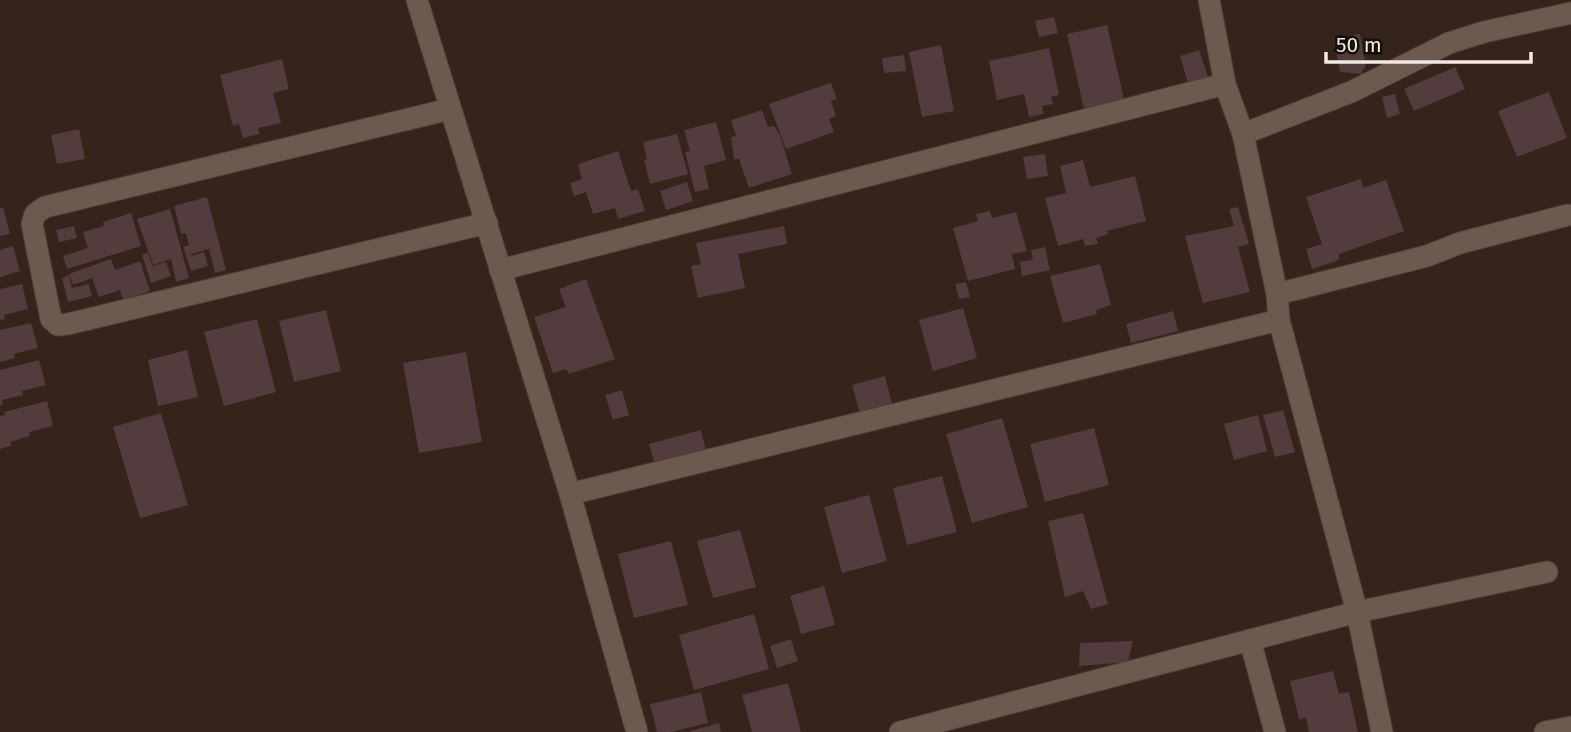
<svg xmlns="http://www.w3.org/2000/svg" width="1571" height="732" font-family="'Fira Sans',sans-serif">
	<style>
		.building { fill: #523c3d }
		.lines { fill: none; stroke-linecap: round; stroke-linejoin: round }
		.minor-casing { stroke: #4f413a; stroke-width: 23 }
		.minor { stroke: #6d5a4f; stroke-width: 21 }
	</style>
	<rect width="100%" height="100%" fill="#34241b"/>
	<g class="building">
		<polygon points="1054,17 1058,33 1039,37 1035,21"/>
		<polygon points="1107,25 1124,99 1084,109 1067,34"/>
		<polygon points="1360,34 1366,65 1361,74 1340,72 1334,39"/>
		<polygon points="941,45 954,111 922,117 909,52"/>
		<polygon points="1049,48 1059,95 1051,97 1053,104 1042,106 1044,114 1029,117 1024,94 997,100 989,61"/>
		<polygon points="1199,50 1208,77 1188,83 1180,56"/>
		<polygon points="904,55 906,71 884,73 882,58"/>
		<polygon points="282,59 289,89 273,93 281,123 258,128 260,134 243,138 239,124 233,126 220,75"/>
		<polygon points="1455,67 1465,89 1414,111 1404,89"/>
		<polygon points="831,83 837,99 831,101 836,116 829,119 834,132 786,149 769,104"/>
		<polygon points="1549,92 1567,138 1517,157 1498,111"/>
		<polygon points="1395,94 1400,114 1387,118 1382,97"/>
		<polygon points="762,110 768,127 774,126 780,135 792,174 749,188 739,159 734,159 731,137 736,136 731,120"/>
		<polygon points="716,122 726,160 704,166 709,189 695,192 685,152 690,151 684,130"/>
		<polygon points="79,129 85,159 57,164 51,135"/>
		<polygon points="677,134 688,174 650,184 644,160 647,159 643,142"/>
		<polygon points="618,151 631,191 638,189 645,211 618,219 615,208 593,214 586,192 574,196 570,183 582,179 578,164"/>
		<polygon points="1045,154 1048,176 1027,179 1023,157"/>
		<polygon points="1083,160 1090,187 1135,176 1146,221 1107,231 1108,234 1096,238 1098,244 1085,246 1083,239 1058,246 1045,198 1066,193 1060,166"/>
		<polygon points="1361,179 1363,188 1386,180 1404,231 1339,254 1339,260 1312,269 1306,249 1322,244 1306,197"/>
		<polygon points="687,182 693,201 666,210 660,191"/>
		<polygon points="207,197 226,270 215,273 209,249 191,254 192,256 204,252 208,266 191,271 183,247 189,245 186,233 181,234 174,206"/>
		<polygon points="3,207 10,234 0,236 0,208"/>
		<polygon points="1238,207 1249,244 1238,247 1250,292 1203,303 1185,236 1234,226 1229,209"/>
		<polygon points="170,209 189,278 176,282 171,259 153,265 137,219"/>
		<polygon points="990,211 992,218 1016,212 1027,251 1012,254 1015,269 968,281 953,228 978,221 976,214"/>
		<polygon points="131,213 141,246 67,269 63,256 88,248 83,232 104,226 103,222"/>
		<polygon points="74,226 77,238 59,242 56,230"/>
		<polygon points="784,226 787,244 738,254 745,288 698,298 691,266 701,264 696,243"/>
		<polygon points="13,246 20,271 0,277 0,250"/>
		<polygon points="1045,247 1050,270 1022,276 1020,262 1033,260 1031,250"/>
		<polygon points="148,253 154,270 153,266 166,262 171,276 151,283 142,255"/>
		<polygon points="111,259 115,270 140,261 150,291 123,300 120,290 99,297 92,278 73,285 69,274"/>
		<polygon points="1100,264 1111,305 1096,310 1097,314 1063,323 1050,276"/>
		<polygon points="69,275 72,288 89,284 92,296 68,302 62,278"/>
		<polygon points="586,279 615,359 569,374 566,369 553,373 534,317 566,307 559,289"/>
		<polygon points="966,282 970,297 959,299 955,284"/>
		<polygon points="22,284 28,309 4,315 5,319 0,321 0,289"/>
		<polygon points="963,308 977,358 933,371 919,320"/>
		<polygon points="326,310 341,371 294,382 279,321"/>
		<polygon points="1173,311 1178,331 1131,343 1126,324"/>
		<polygon points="257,319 276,392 224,406 204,332"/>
		<polygon points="31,323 38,348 14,354 15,358 0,362 0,330"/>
		<polygon points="187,350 198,397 158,406 148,360"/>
		<polygon points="466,352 482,442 419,453 403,363"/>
		<polygon points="39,360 46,385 22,391 23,395 2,400 3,405 0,405 0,370"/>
		<polygon points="885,376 893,408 861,417 852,385"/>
		<polygon points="622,390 629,415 613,420 605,395"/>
		<polygon points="47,401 53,426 29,432 30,436 10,442 11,446 0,449 0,416 5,415 4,412"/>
		<polygon points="1283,410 1295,452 1275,457 1263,415"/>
		<polygon points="161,413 188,505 140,518 113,427"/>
		<polygon points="1258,415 1267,451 1234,460 1224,424"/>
		<polygon points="1002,418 1028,507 972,523 946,434"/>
		<polygon points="1094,428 1109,485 1045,502 1030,444"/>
		<polygon points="701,430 706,451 655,465 649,444"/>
		<polygon points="942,476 957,532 907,545 893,488"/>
		<polygon points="869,495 887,561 842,573 824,507"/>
		<polygon points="1083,513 1108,604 1091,609 1083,591 1065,597 1048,521"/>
		<polygon points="740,530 756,587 713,598 697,541"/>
		<polygon points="671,541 688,605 634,618 618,554"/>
		<polygon points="824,586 835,625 801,634 790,596"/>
		<polygon points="754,614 769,669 694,690 679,635"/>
		<polygon points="791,639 798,661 777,668 770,646"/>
		<polygon points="1133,641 1128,662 1079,666 1080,643"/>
		<polygon points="1333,671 1339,694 1349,692 1358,732 1309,732 1306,718 1299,719 1290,681"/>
		<polygon points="788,683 801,732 752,732 742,695"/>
		<polygon points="701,692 708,723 671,732 657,732 650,704"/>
		<polygon points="719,723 721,732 690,732 690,731"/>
	</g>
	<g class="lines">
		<defs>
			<g id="minor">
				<polyline points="417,0 570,494 637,732"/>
				<polyline points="1209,0 1225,84 1243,134 1277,294 1279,320 1357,612 1382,732"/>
				<polyline points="450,109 45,207 35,214 32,224 51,319 58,325 68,324 487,223"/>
				<polyline points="1243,134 1351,92 1449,43 1484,32 1571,13"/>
				<polyline points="500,270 1225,84"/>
				<polyline points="1277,294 1427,256 1460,243 1568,215"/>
				<polyline points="570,494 1279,320"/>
				<polyline points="1250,640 1275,732"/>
				<polyline points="900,732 1357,612 1547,572"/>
				<polyline points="1545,732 1571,727"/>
			</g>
		</defs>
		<use href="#minor" class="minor-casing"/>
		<use href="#minor" class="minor"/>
	</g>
	<path d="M1326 52v10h205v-10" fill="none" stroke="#f2e7e1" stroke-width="3.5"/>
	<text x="1336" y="52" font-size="21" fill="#f2e7e1" stroke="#160f0b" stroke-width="5" paint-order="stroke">50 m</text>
</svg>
